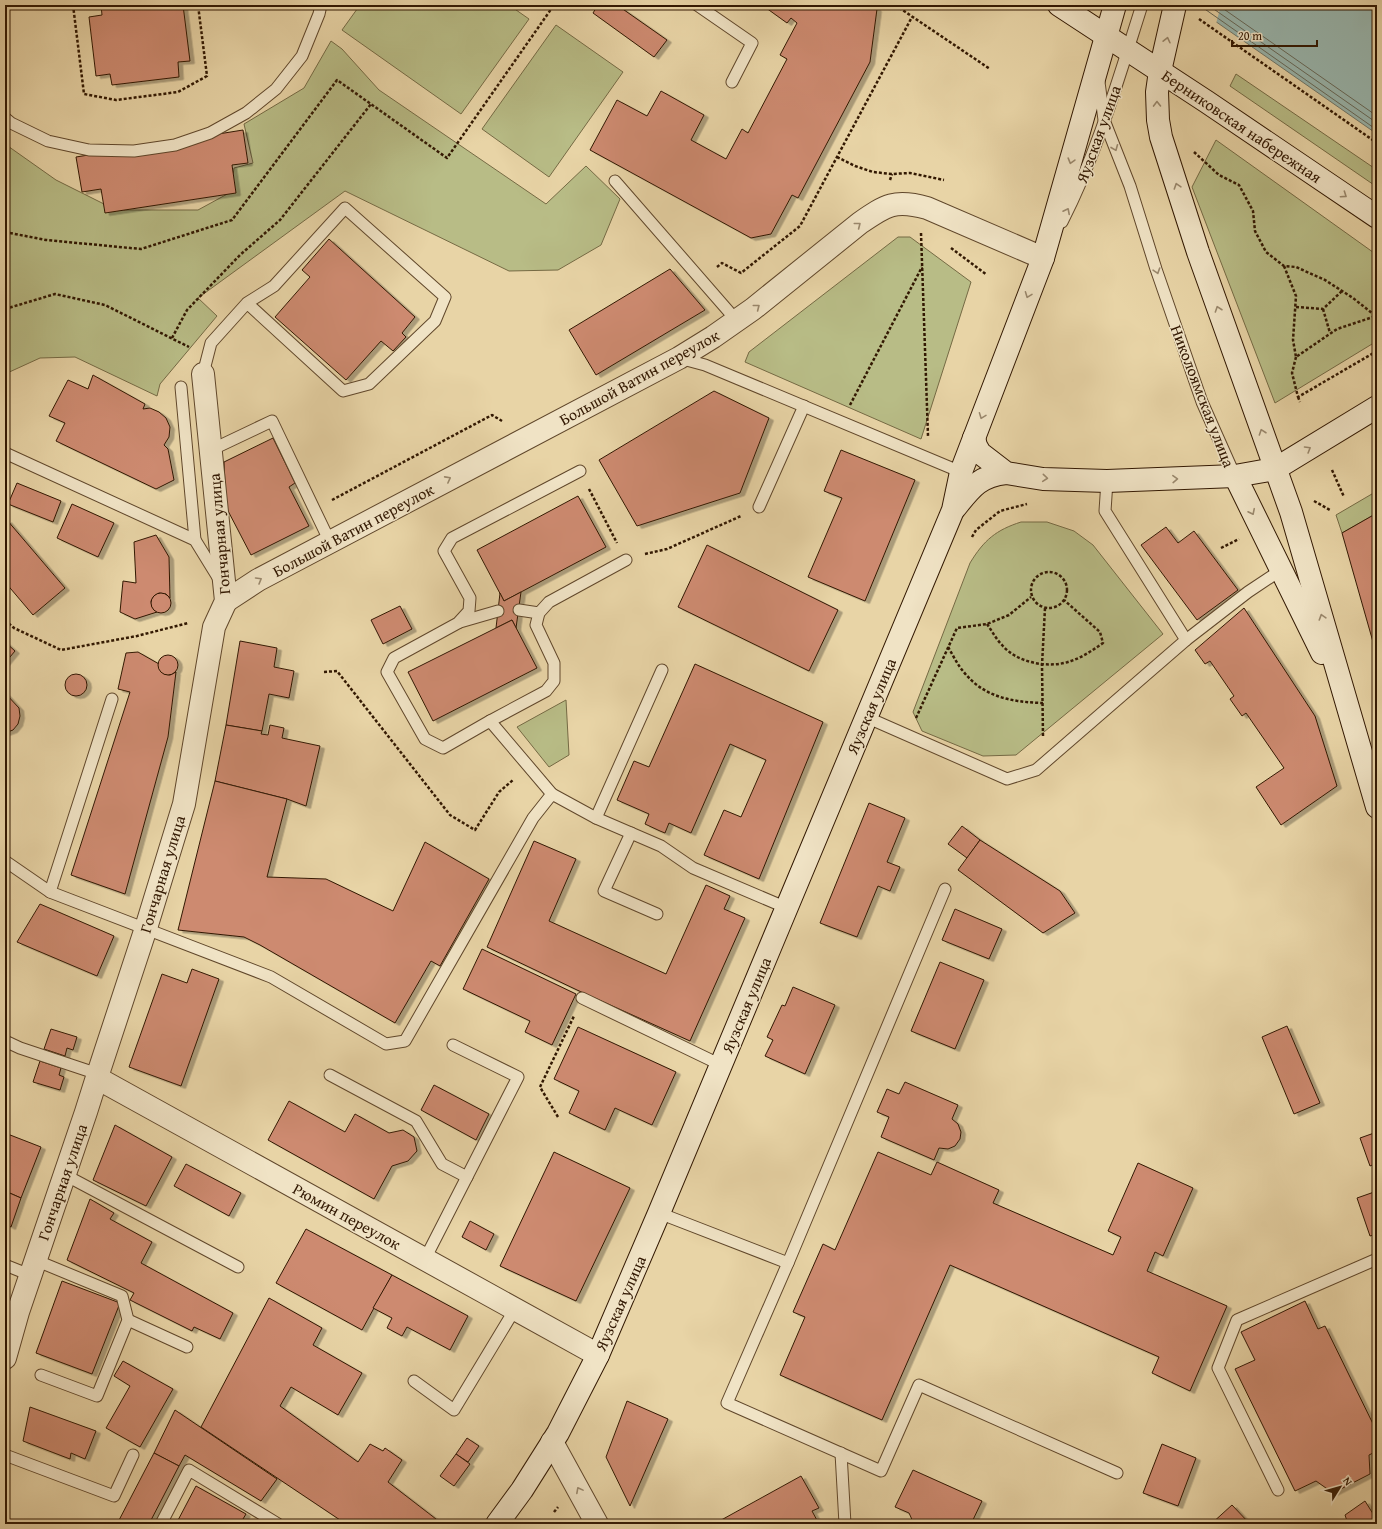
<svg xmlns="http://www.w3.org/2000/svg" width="1382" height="1529" font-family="'Gentium Book Plus',serif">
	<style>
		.green { fill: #b8bc86; stroke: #756a44 }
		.water { fill: #99b7af; stroke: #70776a }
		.pier { fill: #e8d4a6 }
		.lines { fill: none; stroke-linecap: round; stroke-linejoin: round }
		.shore { stroke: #666858; stroke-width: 1 }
		.building { fill: #cd8a70; stroke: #321802; filter: url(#shadow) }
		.lane-casing { stroke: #60472b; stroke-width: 13 }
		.street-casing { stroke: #60472b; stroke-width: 24 }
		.secondary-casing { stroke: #321802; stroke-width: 24 }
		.path { stroke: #321802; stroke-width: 2.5; stroke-dasharray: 3 2; stroke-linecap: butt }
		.lane { stroke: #f0e3c5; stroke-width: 11 }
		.street { stroke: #f0e3c5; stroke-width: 22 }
		.secondary { stroke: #f0e3c5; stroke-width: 22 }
		.oneway { stroke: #9a886d }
		.labels { text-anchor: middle; stroke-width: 3; stroke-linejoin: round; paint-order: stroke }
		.street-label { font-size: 16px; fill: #321802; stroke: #f0e3c5 }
	</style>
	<defs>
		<filter id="shadow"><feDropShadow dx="4.5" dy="2.5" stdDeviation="0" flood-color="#0004"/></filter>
	</defs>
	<rect width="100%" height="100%" fill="#e8d4a6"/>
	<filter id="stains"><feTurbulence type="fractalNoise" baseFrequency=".005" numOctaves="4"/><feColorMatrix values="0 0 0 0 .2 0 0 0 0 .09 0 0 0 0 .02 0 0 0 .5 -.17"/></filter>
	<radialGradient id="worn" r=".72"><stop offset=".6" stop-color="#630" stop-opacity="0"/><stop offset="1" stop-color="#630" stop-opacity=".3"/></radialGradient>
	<g class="green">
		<polygon points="360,5 509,5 529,19 461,114 342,30"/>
		<polygon points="556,25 623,72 549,177 482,129"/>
		<polygon points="331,41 342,49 379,90 546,204 586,166 620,199 601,245 558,270 509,271 345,191 198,298 217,316 160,384 157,396 75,357 40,358 5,374 5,144 56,180 116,210 198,210 231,192 234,168 253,163 244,124 304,88"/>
		<polygon points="1236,74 1377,170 1377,187 1230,86"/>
		<polygon points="1216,140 1377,255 1377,341 1275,403 1192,187"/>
		<polygon points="898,237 910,237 971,282 921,439 745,362 749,352"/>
		<polygon points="1377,491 1377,513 1342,533 1336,515"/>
		<path d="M1021,522H1047L1074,531L1093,545L1163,634L1016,755L983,756L922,731L913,712L970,563C984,540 996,530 1021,522Z"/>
		<polygon points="566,700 569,755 549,767 517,727"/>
	</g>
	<polygon class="water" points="1192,5 1377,5 1377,134"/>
	<polygon class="pier" points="1190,5 1221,5 1216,24 1191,7"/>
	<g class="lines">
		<g class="shore">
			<polyline points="1199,5 1377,130"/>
			<polyline points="1208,5 1377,123"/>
			<polyline points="1218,5 1377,116"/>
		</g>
	</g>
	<g class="building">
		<polygon points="101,5 183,5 190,61 178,62 179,77 112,85 110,74 96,76 89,17 102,15"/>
		<polygon points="598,5 617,5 667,40 654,57 593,13"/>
		<polygon points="762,5 872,5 877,9 870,62 798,198 792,195 771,234 751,238 590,150 617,100 647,116 661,91 704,115 691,140 726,159 742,129 748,133 787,59 780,55 797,23 791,18 787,23"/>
		<polygon points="243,130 248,163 232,165 236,193 105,213 101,189 82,192 76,157"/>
		<polygon points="329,239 415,317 402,333 406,337 393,351 381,341 346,380 275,317 310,277 302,270"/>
		<polygon points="670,269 705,310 596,375 569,330"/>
		<polygon points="93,375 145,404 143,409 150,408 159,412 166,418 170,427 169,437 164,445 168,449 174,480 156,489 56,441 65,423 49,416 68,380 88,389"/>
		<polygon points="714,391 769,418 740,493 637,526 599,460"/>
		<polygon points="273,438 295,483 289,487 309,526 251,555 226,507 224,462"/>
		<polygon points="841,450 915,480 865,601 808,577 842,498 824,491"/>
		<polygon points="17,483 61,501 53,522 8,504"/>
		<polygon points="578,496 606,547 504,601 477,550"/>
		<polygon points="72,504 114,523 98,557 57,538"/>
		<polygon points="1377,513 1377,656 1342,533"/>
		<polygon points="7,520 65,588 33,615 5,582 5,522"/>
		<polygon points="1166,527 1178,543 1194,531 1238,590 1197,620 1141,545"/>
		<polygon points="156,535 169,557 170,598 166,594 159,593 154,596 151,601 152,607 157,612 135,619 120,612 123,581 136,583 134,542"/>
		<polygon points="707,545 838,610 809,671 678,607"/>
		<polygon points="521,592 516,628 512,620 496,628 500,593 504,601"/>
		<circle cx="161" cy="603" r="10"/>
		<polygon points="400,606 412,629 383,644 371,620"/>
		<polygon points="1244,608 1315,716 1337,786 1281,825 1256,787 1284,768 1246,713 1242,716 1230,699 1234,696 1210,661 1205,664 1195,650"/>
		<polygon points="512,620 537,668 433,721 408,672"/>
		<polygon points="240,641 277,648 274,667 294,671 289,698 269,694 262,731 226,725"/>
		<polygon points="5,642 15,651 5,663"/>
		<polygon points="138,652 159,664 160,670 164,674 170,675 176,672 168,737 125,894 71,875 130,692 118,689 126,653"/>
		<circle cx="168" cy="665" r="10"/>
		<polygon points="695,664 823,722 759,879 704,855 724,810 741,817 766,760 730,744 691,833 669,823 665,833 660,831 645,824 649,814 617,800 634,761 649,767"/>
		<circle cx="76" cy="685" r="11"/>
		<polygon points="5,693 19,708 20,716 18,724 13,730 5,733"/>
		<polygon points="226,725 262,731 261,734 268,735 270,725 284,728 282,738 320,746 306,806 287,799 215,781"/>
		<polygon points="215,781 287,799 267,877 326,879 393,911 425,842 489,879 440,966 431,961 395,1023 260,945 244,937 178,930"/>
		<polygon points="869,803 905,818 887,862 900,867 890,891 878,886 857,937 820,923"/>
		<polygon points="962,826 980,840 967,858 948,844"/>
		<polygon points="980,840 1060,891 1075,913 1043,933 958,870"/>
		<polygon points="534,841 576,859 549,921 666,974 706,885 730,896 724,909 745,918 690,1041 577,990 487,947"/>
		<polygon points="40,904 114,936 97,976 17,942"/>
		<polygon points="955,909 1002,929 989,959 942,940"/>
		<polygon points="482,949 576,994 552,1045 525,1032 530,1021 463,989"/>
		<polygon points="940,962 984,980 955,1049 911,1031"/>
		<polygon points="192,969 219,979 181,1086 129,1067 162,974 187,983"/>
		<polygon points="793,987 835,1005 805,1074 765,1056 773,1040 767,1037 782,1005 785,1006"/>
		<polygon points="1287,1026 1320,1103 1294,1114 1262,1037"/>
		<polygon points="578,1027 676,1072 652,1125 615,1108 605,1130 569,1113 579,1091 554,1079"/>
		<polygon points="51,1029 77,1037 73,1050 67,1048 65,1056 44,1049"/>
		<polygon points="40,1061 61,1068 59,1075 64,1077 60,1090 33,1082"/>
		<polygon points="905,1082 958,1105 952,1119 958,1124 961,1132 960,1139 955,1146 948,1149 939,1148 934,1160 881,1137 889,1117 877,1112 887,1089 899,1094"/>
		<polygon points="434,1085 489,1114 476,1140 421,1110"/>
		<polygon points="289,1101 345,1132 355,1114 389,1133 403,1130 414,1137 417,1151 408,1161 392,1166 374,1199 268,1140"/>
		<polygon points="115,1125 172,1157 146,1206 93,1180"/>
		<polygon points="1377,1132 1377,1163 1370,1166 1360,1138"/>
		<polygon points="5,1133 41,1147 21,1198 5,1191"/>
		<polygon points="554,1152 630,1188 576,1301 500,1266"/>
		<polygon points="878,1152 931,1175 937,1162 999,1190 993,1203 1113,1255 1121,1237 1108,1231 1138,1163 1193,1188 1163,1256 1155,1252 1147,1271 1227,1306 1190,1391 1152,1373 1159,1357 950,1265 882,1420 780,1375 805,1317 793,1312 823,1244 835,1250"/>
		<polygon points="186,1164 241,1193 229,1216 174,1186"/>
		<polygon points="5,1191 21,1198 11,1227 5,1224"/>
		<polygon points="1377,1191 1377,1234 1370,1236 1357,1198"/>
		<polygon points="90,1199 114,1213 110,1219 152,1242 141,1263 233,1313 220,1339 194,1327 192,1331 130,1300 134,1293 67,1260"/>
		<polygon points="470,1221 494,1234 486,1250 462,1237"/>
		<polygon points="306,1229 392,1275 362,1330 276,1283"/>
		<polygon points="392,1275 468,1316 450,1350 407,1327 402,1336 387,1328 392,1318 373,1308"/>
		<polygon points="62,1281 120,1303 92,1374 36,1353"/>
		<polygon points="269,1298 322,1328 313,1345 362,1373 338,1415 291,1387 280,1406 358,1462 370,1444 383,1451 385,1448 402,1460 388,1482 436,1519 432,1524 346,1524 201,1427"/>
		<polygon points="1305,1301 1318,1329 1325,1326 1377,1432 1377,1451 1369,1455 1370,1474 1333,1493 1316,1481 1295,1491 1235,1369 1255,1360 1241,1332"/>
		<polygon points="123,1361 173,1389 140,1447 106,1428 130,1386 114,1376"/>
		<polygon points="627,1401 668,1419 630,1506 606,1457"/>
		<polygon points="30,1407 96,1431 85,1459 71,1453 70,1459 23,1441"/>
		<polygon points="175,1410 277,1479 261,1501 185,1455 179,1466 154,1453"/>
		<polygon points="467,1438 479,1446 468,1462 456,1454"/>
		<polygon points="1162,1444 1196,1458 1178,1506 1143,1493"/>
		<polygon points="154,1453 179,1466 149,1524 117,1524"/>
		<polygon points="456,1454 470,1464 454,1486 440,1476"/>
		<polygon points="913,1470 982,1501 971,1524 914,1524 909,1513 895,1507"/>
		<polygon points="801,1476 819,1508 812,1511 819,1524 714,1524"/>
		<polygon points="196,1486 246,1514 240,1524 169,1524 171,1521 176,1524"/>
		<polygon points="1365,1501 1375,1517 1377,1516 1377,1524 1348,1524 1345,1515"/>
		<polygon points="1232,1505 1250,1524 1211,1524"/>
	</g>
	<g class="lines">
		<defs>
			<g id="lane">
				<polyline points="697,5 752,43 732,82"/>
				<polyline points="1099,82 1104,120 1130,186 1156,269 1202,402 1235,476"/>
				<polyline points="5,118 11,123 48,141 89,150 134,151 175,145 210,133 246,113 276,89 302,56 319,14 321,5"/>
				<polyline points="615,181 737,321"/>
				<path d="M1062,222C1097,154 1119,77 1142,5"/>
				<polyline points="679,358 705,365 961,472"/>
				<polyline points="203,374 211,343 247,303 274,286 345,208 445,297 435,321 369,384 343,391 247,303"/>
				<polyline points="181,387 195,540"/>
				<polyline points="211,450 272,421 330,542"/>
				<polyline points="5,453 195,540 219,579"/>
				<polyline points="759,507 804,406"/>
				<polyline points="519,610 539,613"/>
				<polyline points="460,622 498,611"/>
				<polyline points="1186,640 1248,592 1281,570"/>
				<polyline points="112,699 50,892 271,977 386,1044 405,1041 533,818 552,794 596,818 661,846 693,868 787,908"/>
				<polyline points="866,717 1007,779 1036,770 1186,640 1105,511 1107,481"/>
				<polyline points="490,721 546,691 554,681 554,663 536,625 539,613 549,602 626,560"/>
				<polyline points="552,794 490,721 443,748 425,739 387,672 394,658 458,623 469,611 470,598 444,551 452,538 580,471"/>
				<polyline points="596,818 662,670"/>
				<polyline points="631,833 604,891 657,914"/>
				<polyline points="5,861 50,892"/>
				<polyline points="582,998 721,1065"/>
				<polyline points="5,1041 20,1048 98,1074"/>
				<polyline points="330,1075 416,1121 442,1164 467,1177"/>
				<polyline points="65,1175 238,1267"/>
				<polyline points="659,1213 788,1263 945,889"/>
				<polyline points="425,1259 518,1077 453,1045"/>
				<polyline points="35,1260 122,1296 128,1320 97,1396 41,1375"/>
				<polyline points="788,1263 727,1403 881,1471 919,1385 1117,1473"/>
				<polyline points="5,1265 30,1275"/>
				<polyline points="128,1320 187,1347"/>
				<polyline points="414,1381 454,1410 515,1309"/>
				<polyline points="841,1453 845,1524"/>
				<polyline points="5,1455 114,1496 133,1455"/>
				<polyline points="1278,1490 1218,1368 1237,1320 1377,1259"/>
				<polyline points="161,1524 189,1470 278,1524"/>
			</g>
			<g id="street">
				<path d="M226,601L258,580L679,358L713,337L753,309L860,223C886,205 895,199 927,208L1043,258"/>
				<polyline points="97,1078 598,1355"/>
				<polyline points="5,1358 18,1312 86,1112 98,1074 146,928 184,804 214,627 226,601 203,374"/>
				<polyline points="552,1442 597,1524"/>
			</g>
			<g id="secondary">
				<polyline points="1059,5 1207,102 1377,217"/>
				<polyline points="1175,5 1160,71 1157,92 1158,120 1161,137 1198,252 1291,512 1377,807"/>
				<polyline points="974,438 976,446 980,453 1006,473 1043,479 1107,481 1235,476 1275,469 1377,407"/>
				<polyline points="1235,476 1322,653"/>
				<path d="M955,508C971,488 979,476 1006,473"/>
				<polyline points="497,1524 522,1490 558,1433 598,1355 659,1213 953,510 961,472 1043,258 1115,5"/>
			</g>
		</defs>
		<use href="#lane" class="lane-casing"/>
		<use href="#street" class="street-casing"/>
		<use href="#secondary" class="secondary-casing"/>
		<g class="path">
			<polyline points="73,5 84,94 116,100 178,92 207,76 198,5"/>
			<polyline points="895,5 990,69"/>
			<polyline points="1199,19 1377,143"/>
			<polyline points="1194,152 1219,175 1239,185 1253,211 1255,231 1266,252 1284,266 1296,267 1325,280 1353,298 1377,317"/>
			<polyline points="837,157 855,166 873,172 892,174 910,173 944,180"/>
			<polyline points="890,180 892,174"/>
			<polyline points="5,232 46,240 141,249 232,220 337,80 447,158 554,5"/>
			<polyline points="921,233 928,436"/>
			<polyline points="951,248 987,275"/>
			<polyline points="1284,266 1296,296 1293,340 1296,357 1337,329 1376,316"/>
			<polyline points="717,267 722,263 741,273 800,226 912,17"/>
			<polyline points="1296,307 1323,309 1342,291"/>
			<polyline points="5,309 55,294 105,305 189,347"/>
			<polyline points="1323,309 1330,333"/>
			<polyline points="172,338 187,310 240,255 280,220 371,104"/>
			<polyline points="1296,357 1292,373 1298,397 1377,351"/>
			<polyline points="1298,397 1300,402"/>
			<polyline points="850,405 922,267"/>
			<polyline points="1332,470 1344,497"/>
			<polyline points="589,489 617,543"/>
			<polyline points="332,500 492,415 502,421"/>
			<polyline points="1314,501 1330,510"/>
			<polyline points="972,537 976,530 1000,511 1027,504"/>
			<polyline points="1221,548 1239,539"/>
			<polyline points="645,554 667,549 741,516"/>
			<circle cx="1049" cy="590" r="18"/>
			<polyline points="5,620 14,628 61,650 137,636 188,623"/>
			<path d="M987,624C992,631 996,639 1002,645C1017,663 1049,669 1071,661C1083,657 1093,650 1103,643L1100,632L1064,600"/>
			<path d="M948,647C953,655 957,664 963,671C983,697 1011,702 1043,703"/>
			<polyline points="324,672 337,671 450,815 475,830 499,792 513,780"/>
			<polyline points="916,718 957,628 987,624 1009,615 1031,597"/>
			<polyline points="1043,736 1042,665 1045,608"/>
			<polyline points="558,1117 540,1087 574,1016"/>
			<polyline points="554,1512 558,1507"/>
		</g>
		<use href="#lane" class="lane"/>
		<use href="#street" class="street"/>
		<use href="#secondary" class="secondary"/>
	</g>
	<defs><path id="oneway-chevron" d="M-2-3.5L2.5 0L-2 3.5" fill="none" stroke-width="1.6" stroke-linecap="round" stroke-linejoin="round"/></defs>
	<g class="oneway">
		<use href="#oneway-chevron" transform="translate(1167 40) rotate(-77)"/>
		<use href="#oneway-chevron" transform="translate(1157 104) rotate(-91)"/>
		<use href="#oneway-chevron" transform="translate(1115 148) rotate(68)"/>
		<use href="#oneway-chevron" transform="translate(1071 161) rotate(106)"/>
		<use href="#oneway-chevron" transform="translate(1177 186) rotate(-108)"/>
		<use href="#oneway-chevron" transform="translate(1344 195) rotate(34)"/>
		<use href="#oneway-chevron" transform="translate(1067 211) rotate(-63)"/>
		<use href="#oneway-chevron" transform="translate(858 225) rotate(-38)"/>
		<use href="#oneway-chevron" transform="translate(1157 271) rotate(72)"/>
		<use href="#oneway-chevron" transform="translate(1028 295) rotate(111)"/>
		<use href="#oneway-chevron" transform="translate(757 307) rotate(-38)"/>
		<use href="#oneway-chevron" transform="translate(1218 309) rotate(-109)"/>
		<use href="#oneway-chevron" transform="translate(982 416) rotate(111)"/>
		<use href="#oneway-chevron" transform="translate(1262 432) rotate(-109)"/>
		<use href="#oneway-chevron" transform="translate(1308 449) rotate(-31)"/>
		<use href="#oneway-chevron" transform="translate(1045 478) rotate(5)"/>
		<use href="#oneway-chevron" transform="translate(448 479) rotate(-28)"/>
		<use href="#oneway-chevron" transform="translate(1175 479) rotate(-2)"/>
		<use href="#oneway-chevron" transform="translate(1252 512) rotate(64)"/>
		<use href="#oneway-chevron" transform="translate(259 580) rotate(-30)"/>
		<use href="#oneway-chevron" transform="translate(1322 617) rotate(-107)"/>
		<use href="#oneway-chevron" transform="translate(579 1490) rotate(-118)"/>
	</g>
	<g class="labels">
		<g class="street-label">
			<text transform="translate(1242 126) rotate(34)" y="6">Берниковская набережная</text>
			<text transform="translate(1098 134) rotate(-70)" y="6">Яузская улица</text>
			<text transform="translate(639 377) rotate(-29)" y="6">Большой Ватин переулок</text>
			<text transform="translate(1203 396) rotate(69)" y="6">Николоямская улица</text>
			<text transform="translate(353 530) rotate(-28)" y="6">Большой Ватин переулок</text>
			<text transform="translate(219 534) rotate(-95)" y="6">Гончарная улица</text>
			<text transform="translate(871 706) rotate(-67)" y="6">Яузская улица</text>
			<text transform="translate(162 874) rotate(-73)" y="6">Гончарная улица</text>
			<text transform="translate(746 1005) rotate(-67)" y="6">Яузская улица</text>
			<text transform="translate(62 1182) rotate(-71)" y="6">Гончарная улица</text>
			<text transform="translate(347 1216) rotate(29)" y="6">Рюмин переулок</text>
			<text transform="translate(620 1303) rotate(-66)" y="6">Яузская улица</text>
		</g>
	</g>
	<rect width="1382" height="1529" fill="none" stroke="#e8d4a6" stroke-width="20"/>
	<rect x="6" y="6" width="1370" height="1517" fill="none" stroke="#321802" stroke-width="2"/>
	<rect x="10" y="10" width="1362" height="1509" fill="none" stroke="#321802"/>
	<g transform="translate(1340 1487) rotate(53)" stroke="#f0e3c5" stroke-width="3" paint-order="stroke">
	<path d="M0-3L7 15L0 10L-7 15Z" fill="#321802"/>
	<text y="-6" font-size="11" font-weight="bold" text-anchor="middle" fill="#321802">N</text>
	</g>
	<path d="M1232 40v6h85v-6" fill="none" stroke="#321802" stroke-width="2"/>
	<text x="1238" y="40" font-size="12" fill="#321802" stroke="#f0e3c5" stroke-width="3" paint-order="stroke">20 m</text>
	<rect width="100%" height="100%" filter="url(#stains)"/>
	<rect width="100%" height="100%" fill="url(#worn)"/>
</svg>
